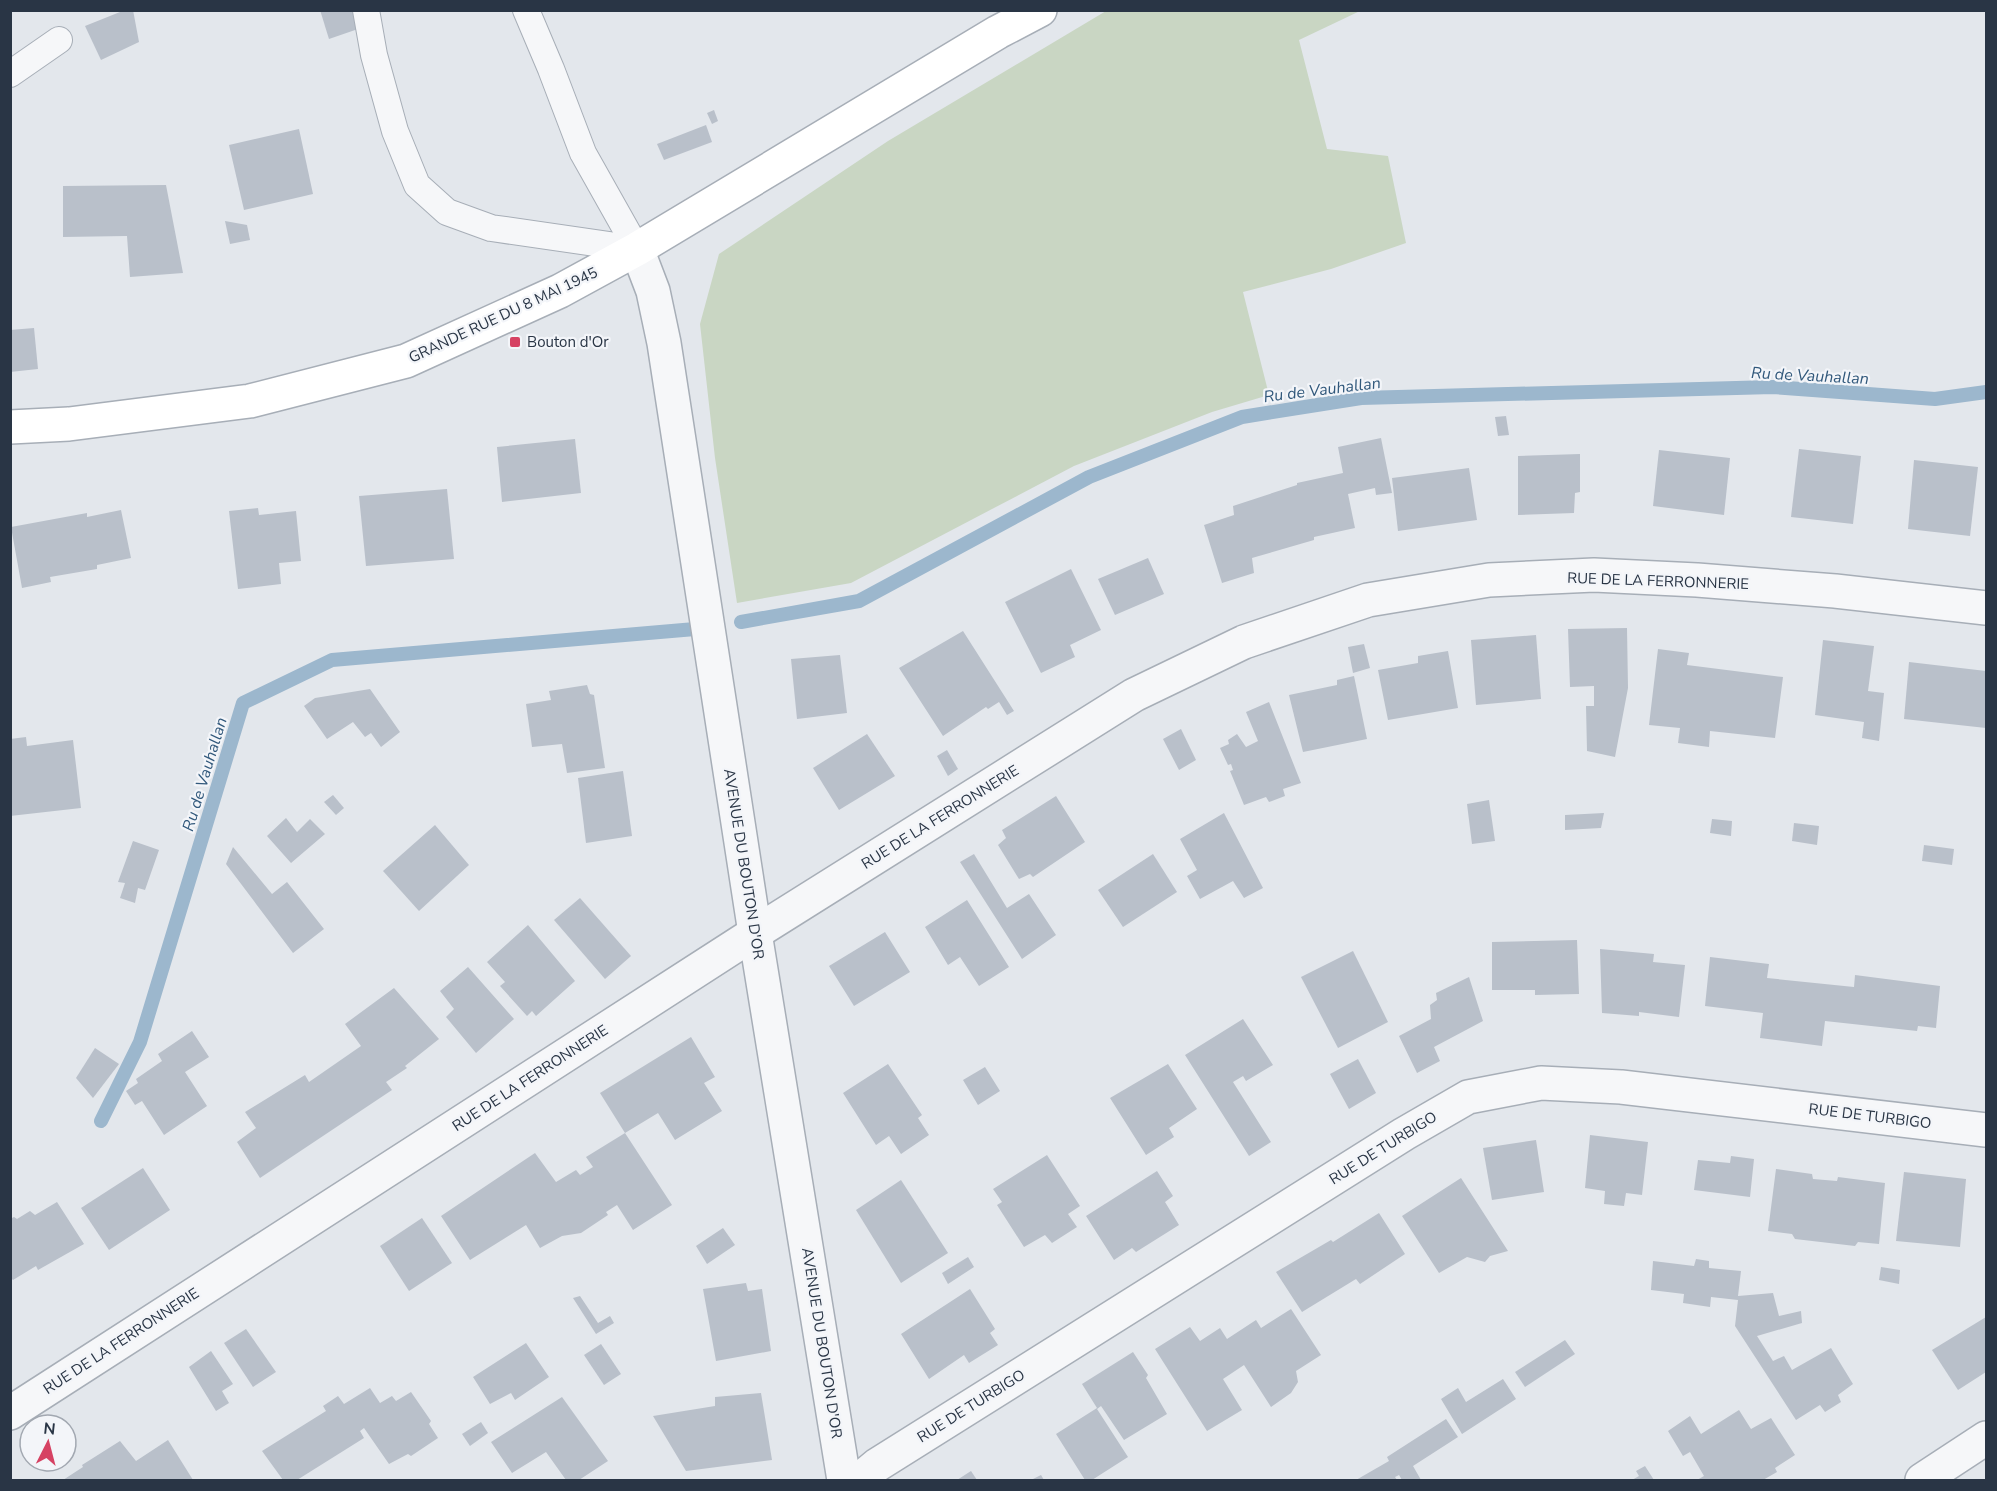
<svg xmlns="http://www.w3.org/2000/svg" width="1997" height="1491" font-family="'Nunito Sans',sans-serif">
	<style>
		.green { fill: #c9d6c3 }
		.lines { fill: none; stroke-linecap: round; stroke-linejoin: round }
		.stream { stroke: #9cb7cd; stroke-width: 14 }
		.building { fill: #b9c0ca }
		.service-casing { stroke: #a7aeb7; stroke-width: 28 }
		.minor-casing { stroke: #a7aeb7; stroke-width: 36 }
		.secondary-casing { stroke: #a7aeb7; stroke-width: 36 }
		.service { stroke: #f6f7f9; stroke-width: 26 }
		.minor { stroke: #f6f7f9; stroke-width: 33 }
		.secondary { stroke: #fff; stroke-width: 33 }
		.poi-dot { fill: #d64263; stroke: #f3f5f9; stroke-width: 2 }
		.labels { text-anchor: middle; stroke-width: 4.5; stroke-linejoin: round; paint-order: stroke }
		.street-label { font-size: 15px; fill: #293545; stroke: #f3f5f9 }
		.poi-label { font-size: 15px; fill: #293545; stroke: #f3f5f9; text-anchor: start }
		.water-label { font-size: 16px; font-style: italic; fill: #31587b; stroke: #f3f5f9 }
	</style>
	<rect width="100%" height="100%" fill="#e3e7ec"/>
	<polygon class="green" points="1106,11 1360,11 1299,40 1327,149 1388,156 1406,243 1331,269 1243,292 1269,395 1212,412 1074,466 851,583 737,603 715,458 700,324 719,254 888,141"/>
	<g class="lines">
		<g class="stream">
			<polyline points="741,622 859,601 1089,477 1242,417 1361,398 1773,387 1935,399 1986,392"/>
			<polyline points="101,1121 140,1042 243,703 332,660 695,629"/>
		</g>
	</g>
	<g class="building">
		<polygon points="125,10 133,10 139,42 101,60 85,26"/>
		<polygon points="320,10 352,10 358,29 329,39"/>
		<polygon points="714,110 718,121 712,124 707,113"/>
		<polygon points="706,125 712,142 664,160 657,144"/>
		<polygon points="299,129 313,194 244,210 229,145"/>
		<polygon points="166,185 183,273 130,277 127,236 63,237 63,186"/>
		<polygon points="225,221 247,225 250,240 230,244"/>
		<polygon points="34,328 38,369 10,372 10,330"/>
		<polygon points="1506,416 1509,435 1498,436 1495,417"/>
		<polygon points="1381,438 1392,493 1376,495 1375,488 1348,494 1355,528 1314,537 1314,540 1252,558 1254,573 1222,583 1204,525 1234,515 1233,506 1297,485 1297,483 1343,473 1338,447"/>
		<polygon points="575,439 581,493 502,502 497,447"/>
		<polygon points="1799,449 1861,456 1853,524 1791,517"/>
		<polygon points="1659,450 1730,458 1724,515 1653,506"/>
		<polygon points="1580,454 1580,492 1575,493 1574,513 1518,515 1518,456"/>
		<polygon points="1914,460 1978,467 1970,536 1908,529"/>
		<polygon points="1469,468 1477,520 1398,531 1392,478"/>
		<polygon points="447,489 454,559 366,566 359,496"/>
		<polygon points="258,508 259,515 296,511 301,561 279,563 281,584 238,589 229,511"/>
		<polygon points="121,510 131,558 97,565 97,569 50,577 51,582 22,588 11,527 87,513 87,517"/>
		<polygon points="1148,558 1164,594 1115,615 1098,579"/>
		<polygon points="1071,569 1101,630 1070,645 1075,657 1041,673 1005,602"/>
		<polygon points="1627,628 1628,688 1615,757 1587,751 1586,706 1594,706 1594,686 1570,687 1568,629"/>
		<polygon points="963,631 1014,711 1007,715 999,702 988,709 986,707 943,736 899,668"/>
		<polygon points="1536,635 1541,699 1476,705 1471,640"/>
		<polygon points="1823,640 1874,646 1868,691 1884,693 1879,741 1862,738 1864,722 1815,715"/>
		<polygon points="1364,644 1370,668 1353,673 1348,647"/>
		<polygon points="1658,649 1689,653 1687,665 1783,677 1775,738 1710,731 1709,747 1678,743 1680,728 1649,725"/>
		<polygon points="1448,651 1458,708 1388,720 1378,670 1418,663 1418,656"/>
		<polygon points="840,655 847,713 797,719 791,659"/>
		<polygon points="1909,662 1986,671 1986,728 1904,719"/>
		<polygon points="1354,676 1367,739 1303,752 1289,695 1337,685 1337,680"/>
		<polygon points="587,685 590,694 594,695 605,768 567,773 562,744 532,747 526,704 551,700 549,691"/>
		<polygon points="370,689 400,732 381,747 371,733 365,737 353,722 327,739 304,706 315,698"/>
		<polygon points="1269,702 1301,783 1283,789 1285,796 1269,802 1266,797 1244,805 1230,771 1233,770 1231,764 1228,765 1220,748 1229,744 1228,740 1237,734 1246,747 1258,741 1246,712"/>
		<polygon points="1181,729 1196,760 1179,770 1163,739"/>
		<polygon points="867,734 895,776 839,810 813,768"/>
		<polygon points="26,737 27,746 73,740 81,808 10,816 10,739"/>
		<polygon points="947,750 958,769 948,776 937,756"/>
		<polygon points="623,771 632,836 586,843 578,778"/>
		<polygon points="333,795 344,808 336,815 324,802"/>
		<polygon points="1056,796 1085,842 1033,877 1030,874 1019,879 998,845 1006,838 1002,830"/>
		<polygon points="1489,800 1495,841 1472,844 1467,804"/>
		<polygon points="1224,813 1263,888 1244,898 1233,881 1200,899 1187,876 1197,870 1180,839"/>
		<polygon points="1604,813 1601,828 1565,830 1565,815"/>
		<polygon points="286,818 297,832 310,819 325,834 291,863 267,836"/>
		<polygon points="1712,819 1732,821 1731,836 1710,833"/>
		<polygon points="1794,823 1819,826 1817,845 1792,841"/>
		<polygon points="435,825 469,865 419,911 383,871"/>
		<polygon points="133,841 159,850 145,890 138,888 135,903 120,898 125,883 118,882"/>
		<polygon points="1924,845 1954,849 1952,865 1922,861"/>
		<polygon points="233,847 272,894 287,882 324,929 293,953 226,864"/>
		<polygon points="974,854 1007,908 1029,894 1056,935 1022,959 960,862"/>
		<polygon points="1153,854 1177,892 1123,927 1098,890"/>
		<polygon points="580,898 631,956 605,979 554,920"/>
		<polygon points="967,900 1009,967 979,986 960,957 948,965 925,927"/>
		<polygon points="528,925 575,981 536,1016 532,1011 527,1016 500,986 505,982 487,962"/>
		<polygon points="885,932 910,972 854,1006 829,966"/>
		<polygon points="1577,940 1579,994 1535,995 1535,990 1492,990 1492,942"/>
		<polygon points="1600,949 1654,954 1653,962 1685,965 1679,1017 1639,1012 1639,1016 1602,1013"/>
		<polygon points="1353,951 1388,1022 1338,1048 1301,977"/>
		<polygon points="1710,957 1769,964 1767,978 1854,987 1855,975 1940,986 1936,1028 1918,1026 1917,1031 1825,1021 1822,1046 1760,1038 1763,1013 1705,1006"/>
		<polygon points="468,967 514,1019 476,1053 446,1017 454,1009 440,991"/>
		<polygon points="1469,977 1483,1021 1434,1047 1440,1061 1417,1073 1399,1036 1431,1019 1430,1005 1437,1000 1436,993"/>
		<polygon points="394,988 439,1039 405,1066 407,1068 386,1082 392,1090 260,1178 237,1142 256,1128 245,1112 305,1075 309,1082 361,1046 345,1024"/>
		<polygon points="1243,1019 1273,1065 1246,1081 1243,1076 1233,1082 1271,1142 1249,1156 1185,1055"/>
		<polygon points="192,1031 209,1057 185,1072 207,1106 164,1135 142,1101 135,1105 126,1091 138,1083 136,1079 162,1061 158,1054"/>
		<polygon points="691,1037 715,1077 704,1083 722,1111 675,1140 658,1113 625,1133 672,1205 633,1230 617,1205 606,1212 608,1215 581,1233 562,1236 540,1248 526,1225 470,1260 441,1216 535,1153 556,1182 576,1170 580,1175 593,1167 586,1157 625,1133 600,1093"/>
		<polygon points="95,1048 119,1064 93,1098 76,1078"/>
		<polygon points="1358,1059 1376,1093 1349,1109 1330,1074"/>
		<polygon points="888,1064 922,1115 918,1118 929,1135 901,1154 889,1136 876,1145 843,1093"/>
		<polygon points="1168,1064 1197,1109 1169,1128 1174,1137 1146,1155 1110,1098"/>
		<polygon points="985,1067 1000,1091 978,1105 963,1080"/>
		<polygon points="1590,1135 1648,1142 1642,1195 1626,1193 1624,1206 1604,1204 1605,1191 1585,1188"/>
		<polygon points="1536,1140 1544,1192 1492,1200 1483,1148"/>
		<polygon points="1047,1155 1080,1206 1068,1214 1077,1227 1052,1243 1045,1235 1024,1247 997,1205 1002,1202 993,1189"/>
		<polygon points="1731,1156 1754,1159 1750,1197 1694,1190 1698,1160 1730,1163"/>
		<polygon points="143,1168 170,1210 109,1250 81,1208"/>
		<polygon points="1776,1169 1812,1174 1813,1179 1837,1181 1838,1177 1885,1183 1879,1244 1858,1242 1855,1246 1795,1239 1792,1234 1768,1231"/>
		<polygon points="1157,1171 1173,1196 1165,1202 1179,1225 1136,1252 1132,1248 1114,1260 1086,1216"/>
		<polygon points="1904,1172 1966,1179 1960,1247 1896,1241"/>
		<polygon points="1461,1178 1508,1251 1490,1256 1485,1262 1467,1257 1439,1273 1402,1216"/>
		<polygon points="901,1180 948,1253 901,1283 856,1210"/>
		<polygon points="57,1202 84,1244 38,1270 36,1266 13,1280 10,1277 10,1219 14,1217 17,1219 30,1211 35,1215"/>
		<polygon points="1379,1213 1405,1254 1360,1284 1356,1279 1302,1312 1276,1272 1331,1240 1333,1242"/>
		<polygon points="422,1218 452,1263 409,1291 380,1246"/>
		<polygon points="723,1228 735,1245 707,1264 696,1246"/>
		<polygon points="968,1257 974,1267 948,1284 942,1273"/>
		<polygon points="1696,1259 1709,1261 1709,1268 1741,1271 1738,1296 1773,1293 1779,1316 1801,1311 1802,1323 1757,1336 1773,1361 1784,1356 1792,1370 1831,1348 1853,1384 1838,1395 1841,1402 1825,1412 1820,1405 1796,1420 1735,1326 1738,1300 1711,1297 1710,1307 1683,1303 1684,1294 1651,1290 1653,1261 1694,1266"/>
		<polygon points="1881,1267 1900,1270 1899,1284 1879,1280"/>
		<polygon points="746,1283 748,1291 762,1289 771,1351 716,1361 703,1289"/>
		<polygon points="970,1289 995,1329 990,1333 998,1345 969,1363 964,1355 929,1379 901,1334"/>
		<polygon points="580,1296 598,1323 610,1316 614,1323 596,1334 573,1298"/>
		<polygon points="1291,1309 1321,1355 1296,1371 1298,1382 1291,1393 1271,1407 1244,1365 1223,1379 1242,1410 1207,1431 1155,1349 1190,1327 1200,1341 1220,1328 1227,1339 1256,1320 1261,1328"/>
		<polygon points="1986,1317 1986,1372 1958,1390 1932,1350"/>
		<polygon points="246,1329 276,1372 253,1387 224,1343"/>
		<polygon points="1565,1340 1575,1354 1525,1387 1515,1372"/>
		<polygon points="526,1343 549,1377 515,1400 511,1393 490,1404 473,1377"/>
		<polygon points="601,1344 621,1374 604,1385 584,1355"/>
		<polygon points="211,1351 233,1384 222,1391 229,1403 216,1411 189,1367"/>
		<polygon points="1133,1352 1148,1375 1146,1378 1167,1414 1124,1440 1101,1406 1097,1409 1128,1457 1092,1480 1085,1480 1056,1434 1097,1408 1082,1384"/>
		<polygon points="1503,1379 1516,1399 1462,1434 1441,1399 1458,1388 1466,1402"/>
		<polygon points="370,1388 380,1403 392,1396 396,1401 411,1392 431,1421 429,1424 438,1438 411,1456 408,1454 389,1464 364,1428 360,1431 364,1438 297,1480 283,1480 262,1451 326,1411 323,1406 338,1396 344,1404"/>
		<polygon points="761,1393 772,1460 686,1471 653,1416 715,1406 715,1397"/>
		<polygon points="562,1397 608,1461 579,1480 566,1480 546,1452 512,1473 491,1442"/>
		<polygon points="1739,1410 1751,1429 1771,1418 1795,1455 1775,1468 1777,1472 1763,1480 1697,1480 1704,1476 1690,1452 1683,1456 1668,1431 1690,1416 1701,1434"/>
		<polygon points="1446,1419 1458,1437 1413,1466 1421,1480 1402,1480 1399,1475 1395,1477 1397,1480 1356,1480 1389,1461 1387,1457"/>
		<polygon points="481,1422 488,1433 470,1446 462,1434"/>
		<polygon points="168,1440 193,1480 63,1480 83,1467 82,1465 120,1441 136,1461"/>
		<polygon points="1645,1466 1654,1480 1632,1480 1639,1476 1636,1471"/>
		<polygon points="971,1471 977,1480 957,1480"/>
		<polygon points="1041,1475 1044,1480 1031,1480"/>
	</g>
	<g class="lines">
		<defs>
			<g id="service">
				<polyline points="366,10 374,55 395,131 417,185 447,212 491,228 637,249"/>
				<polyline points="526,10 551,69 583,153 637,249"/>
				<polyline points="10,74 59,40"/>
			</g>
			<g id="minor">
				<polyline points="637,249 653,291 664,343 755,933 844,1480"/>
				<polyline points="10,1413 755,933 1134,695 1244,642 1368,600 1489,580 1594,575 1697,580 1835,591 1986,608"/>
				<polyline points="859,1480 877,1465 1404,1134 1468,1097 1541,1083 1621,1087 1986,1130"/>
				<polyline points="1922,1480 1986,1438"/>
			</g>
			<polyline id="secondary" points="10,427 69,424 250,401 406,361 560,291 637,249 998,32 1040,10"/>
		</defs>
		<use href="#service" class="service-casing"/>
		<use href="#minor" class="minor-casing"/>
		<use href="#secondary" class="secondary-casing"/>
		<use href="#service" class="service"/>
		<use href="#minor" class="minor"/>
		<use href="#secondary" class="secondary"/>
	</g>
	<rect class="poi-dot" x="509" y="336" width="12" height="12" rx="3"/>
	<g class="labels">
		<g class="street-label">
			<text transform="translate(503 315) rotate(-25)" y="5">GRANDE RUE DU 8 MAI 1945</text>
			<text transform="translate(1658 581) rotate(2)" y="5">RUE DE LA FERRONNERIE</text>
			<text transform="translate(940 817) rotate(-32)" y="5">RUE DE LA FERRONNERIE</text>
			<text transform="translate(744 864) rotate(81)" y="5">AVENUE DU BOUTON D'OR</text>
			<text transform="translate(530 1078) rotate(-33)" y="5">RUE DE LA FERRONNERIE</text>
			<text transform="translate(1870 1116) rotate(7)" y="5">RUE DE TURBIGO</text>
			<text transform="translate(1383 1148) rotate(-32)" y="5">RUE DE TURBIGO</text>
			<text transform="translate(121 1341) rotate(-33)" y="5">RUE DE LA FERRONNERIE</text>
			<text transform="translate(822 1343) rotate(81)" y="5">AVENUE DU BOUTON D'OR</text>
			<text transform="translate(971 1406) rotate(-32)" y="5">RUE DE TURBIGO</text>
		</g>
		<g class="poi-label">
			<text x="527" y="347">Bouton d'Or</text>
		</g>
		<g class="water-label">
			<text transform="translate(1810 375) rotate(3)" y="6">Ru de Vauhallan</text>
			<text transform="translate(1322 389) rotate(-7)" y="6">Ru de Vauhallan</text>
			<text transform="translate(204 774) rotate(-73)" y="6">Ru de Vauhallan</text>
		</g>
	</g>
	<rect width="1997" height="1491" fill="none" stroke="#293545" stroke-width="24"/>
	<g transform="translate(48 1443) rotate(6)"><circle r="28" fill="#f3f5f9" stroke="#a2a8b1" stroke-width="1.5"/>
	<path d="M0-4.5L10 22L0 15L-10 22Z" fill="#d64263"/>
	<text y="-9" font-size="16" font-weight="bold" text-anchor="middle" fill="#293545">N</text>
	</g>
</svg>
